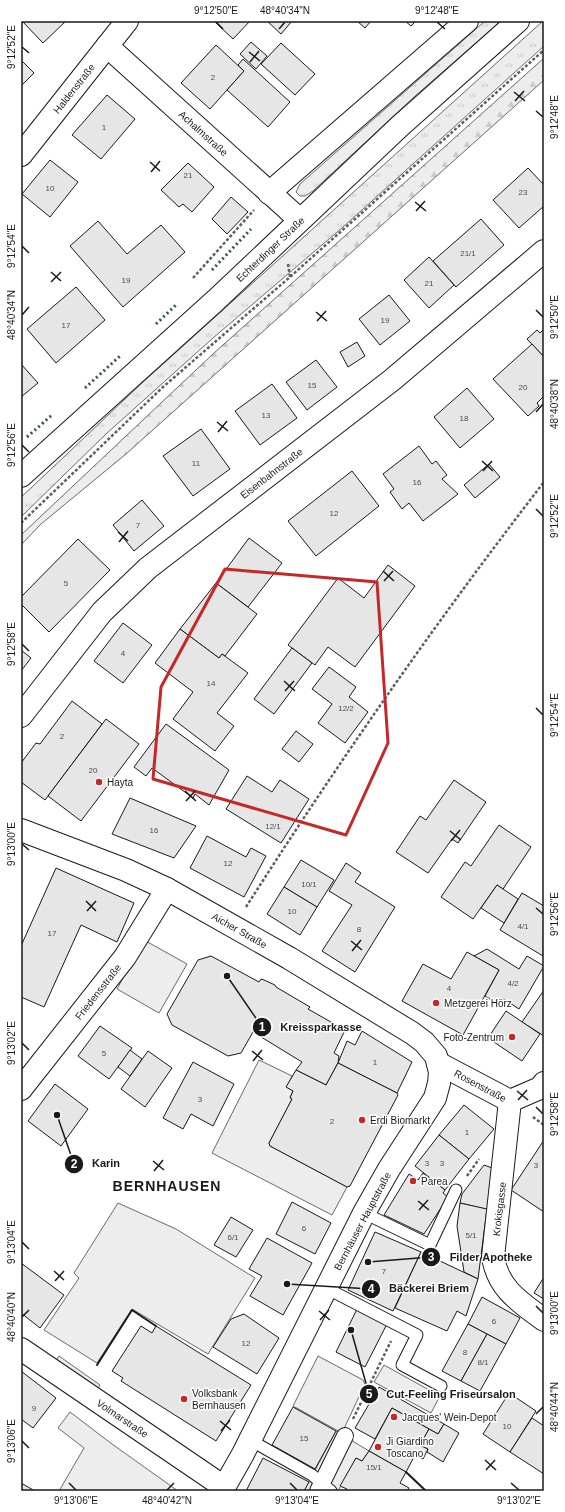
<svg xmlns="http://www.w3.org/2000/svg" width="565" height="1512" font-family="Helvetica,sans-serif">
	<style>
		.grass { fill: url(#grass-tufts); stroke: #6a6a6a }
		.forest { fill: url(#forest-firs); stroke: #6a6a6a }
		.built { fill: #ededed; stroke: #6a6a6a }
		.building { fill: #e6e6e6; stroke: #1a1a1a }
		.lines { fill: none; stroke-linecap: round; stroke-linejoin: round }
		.service-casing { stroke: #1a1a1a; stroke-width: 13 }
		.pedestrian-casing { stroke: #1a1a1a; stroke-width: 18 }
		.minor-casing { stroke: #1a1a1a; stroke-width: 24 }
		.secondary-casing { stroke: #1a1a1a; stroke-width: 24 }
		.path { stroke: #5f5f5f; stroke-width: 2.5; stroke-dasharray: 3 2; stroke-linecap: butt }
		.service { stroke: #fff; stroke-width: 11 }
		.pedestrian { stroke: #fff; stroke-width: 16 }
		.minor { stroke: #fff; stroke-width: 22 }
		.secondary { stroke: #fff; stroke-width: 22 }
		.hedge { stroke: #2b5a34; stroke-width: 3; stroke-dasharray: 2 3; stroke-linecap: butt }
		.wall { stroke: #1a1a1a; stroke-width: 2 }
		.marked { fill: none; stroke: #c62828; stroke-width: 3; stroke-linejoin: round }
		.ticks { fill: none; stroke: #1a1a1a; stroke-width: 1.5 }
		.poi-dot { fill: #c62828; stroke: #fff; stroke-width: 1.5 }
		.labels { text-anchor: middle; stroke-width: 3; stroke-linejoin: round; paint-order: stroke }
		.number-label { font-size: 8px; fill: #4d4d4d }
		.street-label { font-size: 10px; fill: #1a1a1a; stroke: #fff }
		.poi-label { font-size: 10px; fill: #1a1a1a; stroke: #fff; text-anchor: start }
		.district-label { font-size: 14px; font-weight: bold; letter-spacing: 1px; fill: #1a1a1a; stroke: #fff }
		.leader { fill: none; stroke: #1a1a1a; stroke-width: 1.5 }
		.callout-dot { fill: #1a1a1a; stroke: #fff; stroke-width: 1.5 }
		.mark-label { font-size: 12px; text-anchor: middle; font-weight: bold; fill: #fff }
		.callout-label { font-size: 11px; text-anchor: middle; font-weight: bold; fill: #1a1a1a; stroke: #fff; stroke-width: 3; stroke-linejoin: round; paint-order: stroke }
		.neatline { fill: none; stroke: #1a1a1a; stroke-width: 1.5 }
		.ticks-label { font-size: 10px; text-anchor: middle; fill: #1a1a1a }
	</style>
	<defs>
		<pattern id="grass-tufts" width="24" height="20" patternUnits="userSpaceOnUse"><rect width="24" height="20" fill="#ededed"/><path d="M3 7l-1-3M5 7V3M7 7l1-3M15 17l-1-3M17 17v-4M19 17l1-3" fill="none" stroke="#cbcbcb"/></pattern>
		<pattern id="forest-firs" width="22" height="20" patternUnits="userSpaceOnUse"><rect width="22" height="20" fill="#ededed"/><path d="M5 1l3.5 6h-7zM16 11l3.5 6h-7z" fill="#cbcbcb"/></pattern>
	</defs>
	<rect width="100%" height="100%" fill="#fff"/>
	<g class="grass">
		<polygon points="485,21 501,21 414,97 313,191 305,196 300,196 296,192 300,184"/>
		<polygon points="543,21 544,46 343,227 213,338 106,434 21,517 21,497 31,488 142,383"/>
	</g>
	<polygon class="forest" points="544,58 544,80 126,454 41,524 21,545 21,535 214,353"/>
	<g class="built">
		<polygon points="144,940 187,964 159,1013 117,989"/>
		<polygon points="259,1060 292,1076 287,1087 293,1091 290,1097 292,1099 269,1143 270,1146 347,1187 332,1215 212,1153"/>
		<polygon points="118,1203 176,1229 255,1278 208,1354 132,1309 97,1363 44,1330 79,1278 74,1273"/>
		<polygon points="59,1356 100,1385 96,1392 55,1362"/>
		<polygon points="318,1356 363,1380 365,1384 342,1433 293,1406"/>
		<polygon points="384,1365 440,1396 431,1413 374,1382"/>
		<polygon points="70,1412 112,1444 178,1491 59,1491 84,1448 58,1428"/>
		<polygon points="336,1431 369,1451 362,1461 356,1458 338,1491 304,1491"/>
	</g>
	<g class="building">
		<polygon points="22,21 66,21 43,43"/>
		<polygon points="214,21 250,21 233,39"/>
		<polygon points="267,21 292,21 281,34"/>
		<polygon points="357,21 371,21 365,28"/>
		<polygon points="405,21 416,21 411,26"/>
		<polygon points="251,42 267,56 256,69 240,54"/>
		<polygon points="281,43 315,74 295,95 261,64"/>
		<polygon points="216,45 244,71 210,109 181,83"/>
		<polygon points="243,59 290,102 268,127 227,90 244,71 238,65"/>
		<polygon points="21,60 34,73 21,86"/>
		<polygon points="107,95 135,119 101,159 72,135"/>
		<polygon points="50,160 78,182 50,217 22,194"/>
		<polygon points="188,163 214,187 192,212 183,204 179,207 161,190"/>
		<polygon points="528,168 544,185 544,206 519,228 493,200"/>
		<polygon points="231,197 248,212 227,234 212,219"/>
		<polygon points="481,219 504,245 456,287 433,261"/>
		<polygon points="98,221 127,254 161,225 185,252 123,307 70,246"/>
		<polygon points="429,257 454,285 429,308 404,280"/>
		<polygon points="76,287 105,320 56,363 27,329"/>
		<polygon points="389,295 410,321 380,345 359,319"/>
		<polygon points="544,329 544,357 527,339 537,330 540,333"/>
		<polygon points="357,342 365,356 348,367 340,352"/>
		<polygon points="532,344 544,357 544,396 537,403 539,406 528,416 493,379"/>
		<polygon points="316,360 337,387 307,410 286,382"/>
		<polygon points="21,364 38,383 21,397"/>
		<polygon points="272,384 297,418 260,445 235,411"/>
		<polygon points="467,388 494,419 460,448 434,417"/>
		<polygon points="201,429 230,469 193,496 163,456"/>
		<polygon points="419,446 432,464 436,461 447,475 442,479 458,494 423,521 409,503 402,509 390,492 394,489 383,474"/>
		<polygon points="489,464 500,477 475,498 464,485"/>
		<polygon points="352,471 379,506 316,556 288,521"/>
		<polygon points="142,500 164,526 134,551 113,525"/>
		<polygon points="249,538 282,563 248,607 216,583"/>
		<polygon points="78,539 110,570 49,632 21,604 21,597"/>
		<polygon points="388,565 415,586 355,667 328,647 315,665 288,645 338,578 364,598"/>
		<polygon points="216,583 257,614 225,656 222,654 219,658 180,629"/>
		<polygon points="123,623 152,645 123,683 94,661"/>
		<polygon points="180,629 219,658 222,654 248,673 217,713 234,726 215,751 173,719 193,692 155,663"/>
		<polygon points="292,648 312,663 274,714 254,699"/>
		<polygon points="21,650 31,658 21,671"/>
		<polygon points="329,667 356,687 349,697 368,712 345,743 318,723 332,704 312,689"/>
		<polygon points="72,701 102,724 45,800 21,782 21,763 36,743 40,744"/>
		<polygon points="106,719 139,744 81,821 48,796"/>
		<polygon points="166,724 229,770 209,805 195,794 193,798 152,768 146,776 134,767"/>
		<polygon points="296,731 313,744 299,762 282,749"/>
		<polygon points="247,776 272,792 280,780 309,799 281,843 226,809"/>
		<polygon points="454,780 486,802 458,843 452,839 428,873 396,852 420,816 426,820"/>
		<polygon points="130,798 196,826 174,858 112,834"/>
		<polygon points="499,825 531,847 503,889 497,885 473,919 441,897 465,862 471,866"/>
		<polygon points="207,836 246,857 251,848 266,856 244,897 190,868"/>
		<polygon points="301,860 334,880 317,907 284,887"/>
		<polygon points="346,863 361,873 355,882 395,907 355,972 322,951 352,905 329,891"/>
		<polygon points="56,868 134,903 117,942 81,925 44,1007 21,997 21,946"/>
		<polygon points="497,885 518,899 504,923 481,908"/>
		<polygon points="284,887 317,907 300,935 267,914"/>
		<polygon points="522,893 544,906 543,956 500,930"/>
		<polygon points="487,949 519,969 527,956 544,966 519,1009 502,998 495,1002 485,996 499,970 474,956"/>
		<polygon points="467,952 499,970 463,1035 402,1001 423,964 451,979"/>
		<polygon points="211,956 259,982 261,979 264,980 275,985 276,987 310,1007 308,1009 345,1030 334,1053 339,1056 338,1063 326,1085 296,1070 302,1062 253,1032 241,1053 228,1056 172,1025 167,1014 198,960"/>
		<polygon points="544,990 544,1036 522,1022"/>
		<polygon points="506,1011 540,1034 522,1061 488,1038"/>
		<polygon points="100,1026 132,1048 109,1079 78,1056"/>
		<polygon points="362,1031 412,1062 397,1093 338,1063 347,1041 355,1045"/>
		<polygon points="130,1050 142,1059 130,1076 118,1067"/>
		<polygon points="148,1051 172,1068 145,1107 121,1089"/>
		<polygon points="193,1062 234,1084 213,1126 191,1114 183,1129 163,1118"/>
		<polygon points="338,1063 397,1093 398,1095 350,1186 347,1187 270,1146 269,1143 292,1099 290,1098 293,1091 286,1087 296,1070 326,1085"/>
		<polygon points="55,1084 88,1109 61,1146 28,1121"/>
		<polygon points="464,1105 494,1129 469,1159 439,1135"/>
		<polygon points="439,1135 469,1159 445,1190 415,1166"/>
		<polygon points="544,1140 544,1212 511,1190"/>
		<polygon points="484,1165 495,1169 489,1210 460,1203 462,1194"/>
		<polygon points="423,1173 445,1190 443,1193 448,1197 424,1234 384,1215 409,1174 418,1180"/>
		<polygon points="292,1202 331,1223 315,1254 276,1234"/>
		<polygon points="460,1203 487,1209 478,1279 464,1272 457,1226"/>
		<polygon points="231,1217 253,1230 236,1257 214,1245"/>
		<polygon points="375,1232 421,1252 393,1311 348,1290"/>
		<polygon points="267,1238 312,1263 283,1315 250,1296 262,1276 249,1269"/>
		<polygon points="421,1252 478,1279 466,1316 457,1311 447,1331 395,1308"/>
		<polygon points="21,1263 64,1295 40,1328 21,1313"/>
		<polygon points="544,1277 544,1299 534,1293"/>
		<polygon points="482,1297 520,1318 506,1344 468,1324"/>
		<polygon points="357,1309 387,1324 365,1367 336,1352"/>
		<polygon points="244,1314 279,1338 257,1374 213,1347 231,1319"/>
		<polygon points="468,1324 487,1334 461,1381 442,1371"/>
		<polygon points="141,1326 152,1333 156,1326 251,1385 216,1441 121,1381 123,1378 112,1371"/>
		<polygon points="487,1334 506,1344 480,1391 461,1381"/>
		<polygon points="21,1371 56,1398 33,1428 21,1419"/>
		<polygon points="379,1387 444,1424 438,1434 392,1408 375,1439 355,1428"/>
		<polygon points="509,1393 536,1411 510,1452 483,1434"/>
		<polygon points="293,1407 336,1431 315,1469 272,1445"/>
		<polygon points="392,1408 429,1429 420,1445 428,1449 423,1459 415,1455 406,1472 369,1451"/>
		<polygon points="532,1418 544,1426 544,1474 510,1452"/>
		<polygon points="444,1424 459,1433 443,1462 427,1452 428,1449 420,1445 429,1429 438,1434"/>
		<polygon points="369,1451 406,1472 400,1483 409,1488 407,1491 346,1491 347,1489 340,1486 356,1458 362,1461"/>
		<polygon points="263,1458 309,1482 304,1491 246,1491"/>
		<polygon points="21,1483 35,1491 21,1491"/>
	</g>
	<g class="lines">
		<defs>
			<g id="service">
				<polyline points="364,1213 430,1245 456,1190"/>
				<polyline points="326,1288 417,1335 402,1365 441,1386"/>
				<polyline points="250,1440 312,1475 331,1491"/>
			</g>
			<polyline id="pedestrian" points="318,1491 345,1436"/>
			<g id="minor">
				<path id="s1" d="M107,46L300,220"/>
				<path id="s2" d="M21,155L127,21"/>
				<polyline points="269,193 467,21"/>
				<path id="s3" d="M21,716L102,612L148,568L392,380L544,251"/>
				<path id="s4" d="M438,1063L510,1101L540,1088L544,1083"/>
				<path id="s5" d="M21,1089L125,957L167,889"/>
				<path d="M510,1101L493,1257C498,1289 520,1302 544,1320"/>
				<path id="s6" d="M21,1349L224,1487"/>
			</g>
			<g id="secondary">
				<path id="s7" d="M21,476L216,300L400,126L518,21"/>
				<path id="s8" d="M21,830L126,870L167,889L289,958L412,1033L424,1042L436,1056L440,1072L439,1083L435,1098L389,1169L364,1213L243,1454L222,1491"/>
			</g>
		</defs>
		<use href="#service" class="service-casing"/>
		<use href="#pedestrian" class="pedestrian-casing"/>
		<use href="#minor" class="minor-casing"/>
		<use href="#secondary" class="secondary-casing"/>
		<g class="path">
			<polyline points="288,264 290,277"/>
			<polyline points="193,278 254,210"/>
			<polyline points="21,523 163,387 290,277 544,50"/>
			<path d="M246,907C339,761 438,619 544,482"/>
			<polyline points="533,1117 544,1125"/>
			<polyline points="467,1176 479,1159"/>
			<polyline points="353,1419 391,1341"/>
		</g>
		<use href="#service" class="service"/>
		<use href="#pedestrian" class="pedestrian"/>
		<use href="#minor" class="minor"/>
		<use href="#secondary" class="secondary"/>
		<g class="hedge">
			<polyline points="212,270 251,229"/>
			<polyline points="156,324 177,304"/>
			<polyline points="85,388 120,356"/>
			<polyline points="27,437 52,415"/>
		</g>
		<g class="wall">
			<polyline points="97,1365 132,1310 156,1326"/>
			<polyline points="406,1472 426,1491"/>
		</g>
	</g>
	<path class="marked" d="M225,569L377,582L388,743L346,835L153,779L161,687Z"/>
	<path class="ticks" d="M216,22L223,29M437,22L445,29M279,29L285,22M22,47L29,53M249,52L260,61M250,62L259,51M514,92L525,101M515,101L524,91M536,111L543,117M150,162L160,171M151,172L160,161M415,202L426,211M416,211L425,201M22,246L29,253M51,272L61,281M51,282L61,272M536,310L543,317M316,312L327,321M22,315L29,307M317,321L326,311M536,412L543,404M217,422L228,431M218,432L227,421M22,445L29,452M482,461L493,471M483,471L492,461M536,509L543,516M118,532L128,541M119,542L128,531M383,571L394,581M384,581L393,571M22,644L29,651M284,681L295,691M285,691L294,681M536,708L543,715M185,791L196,801M186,801L195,791M450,831L461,840M451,841L460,830M22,844L29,850M86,901L96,911M536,908L543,914M87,911L96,901M351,941L362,950M352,951L361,940M22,1043L29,1050M252,1051L263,1060M253,1061L262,1050M517,1091L528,1100M518,1100L527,1090M536,1107L543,1114M153,1161L164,1170M154,1171L163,1160M418,1201L429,1210M419,1210L428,1200M22,1242L29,1249M54,1271L64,1280M55,1281L64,1271M536,1306L543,1313M319,1311L330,1320M22,1317L29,1310M320,1320L329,1310M536,1414L543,1407M220,1421L231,1430M221,1431L230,1420M22,1441L29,1448M485,1460L496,1470M486,1470L495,1460M69,1483L76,1490M290,1483L297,1490M511,1483L519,1490M167,1490L174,1483"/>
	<g class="poi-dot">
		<circle cx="99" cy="782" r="4"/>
		<circle cx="436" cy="1003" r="4"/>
		<circle cx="512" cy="1037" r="4"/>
		<circle cx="362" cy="1120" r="4"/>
		<circle cx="413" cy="1181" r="4"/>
		<circle cx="184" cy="1399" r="4"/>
		<circle cx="394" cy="1417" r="4"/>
		<circle cx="378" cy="1447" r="4"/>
	</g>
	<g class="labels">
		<g class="number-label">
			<text x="213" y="80">2</text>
			<text x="104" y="130">1</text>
			<text x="188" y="178">21</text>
			<text x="50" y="191">10</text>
			<text x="523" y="195">23</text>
			<text x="468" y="256">21/1</text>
			<text x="126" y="283">19</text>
			<text x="429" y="286">21</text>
			<text x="385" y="323">19</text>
			<text x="66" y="328">17</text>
			<text x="312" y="388">15</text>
			<text x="523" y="390">20</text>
			<text x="266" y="418">13</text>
			<text x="464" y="421">18</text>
			<text x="196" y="466">11</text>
			<text x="417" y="485">16</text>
			<text x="334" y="516">12</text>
			<text x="138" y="528">7</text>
			<text x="66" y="586">5</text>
			<text x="123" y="656">4</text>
			<text x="211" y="686">14</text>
			<text x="346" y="711">12/2</text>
			<text x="62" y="739">2</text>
			<text x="93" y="773">20</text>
			<text x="273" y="829">12/1</text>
			<text x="154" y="833">16</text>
			<text x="228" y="866">12</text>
			<text x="309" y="887">10/1</text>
			<text x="292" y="914">10</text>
			<text x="523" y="929">4/1</text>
			<text x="359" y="932">8</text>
			<text x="52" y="936">17</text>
			<text x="513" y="986">4/2</text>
			<text x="449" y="991">4</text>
			<text x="104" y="1056">5</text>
			<text x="375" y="1065">1</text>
			<text x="200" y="1102">3</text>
			<text x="332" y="1124">2</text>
			<text x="467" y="1135">1</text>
			<text x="427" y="1166">3</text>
			<text x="442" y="1166">3</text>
			<text x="536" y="1168">3</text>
			<text x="304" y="1231">6</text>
			<text x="471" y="1238">5/1</text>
			<text x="233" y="1240">6/1</text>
			<text x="384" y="1274">7</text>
			<text x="494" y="1324">6</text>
			<text x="246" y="1346">12</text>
			<text x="465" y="1355">8</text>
			<text x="483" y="1365">8/1</text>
			<text x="34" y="1411">9</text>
			<text x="507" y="1429">10</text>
			<text x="304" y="1441">15</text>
			<text x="374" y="1470">15/1</text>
		</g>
		<g class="street-label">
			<text dy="4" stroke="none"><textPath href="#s2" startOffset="85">Haldenstraße</textPath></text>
			<text dy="4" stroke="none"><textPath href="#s1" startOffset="130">Achalmstraße</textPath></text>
			<text dy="4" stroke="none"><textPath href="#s7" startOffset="337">Echterdinger Straße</textPath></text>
			<text dy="4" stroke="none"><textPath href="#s3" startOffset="351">Eisenbahnstraße</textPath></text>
			<text dy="4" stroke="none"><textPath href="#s8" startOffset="241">Aicher Straße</textPath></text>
			<text dy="4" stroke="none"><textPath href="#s5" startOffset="124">Friedensstraße</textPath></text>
			<text dy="4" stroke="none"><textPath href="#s4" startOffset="48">Rosenstraße</textPath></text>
			<text transform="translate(499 1209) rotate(-83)" y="4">Krokisgasse</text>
			<text transform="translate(362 1221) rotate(-62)" y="4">Bernhäuser Hauptstraße</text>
			<text dy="4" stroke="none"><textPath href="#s6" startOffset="123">Volmarstraße</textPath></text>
		</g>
		<g class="poi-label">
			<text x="107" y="786">Hayta</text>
			<text x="444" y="1007">Metzgerei Hörz</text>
			<text x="504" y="1041" text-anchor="end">Foto-Zentrum</text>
			<text x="370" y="1124">Erdi Biomarkt</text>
			<text x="421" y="1185">Parea</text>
			<text x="192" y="1397">Volksbank<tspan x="192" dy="12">Bernhausen</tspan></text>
			<text x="402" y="1421">Jacques' Wein-Depot</text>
			<text x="386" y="1445">Ji Giardino<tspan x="386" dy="12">Toscano</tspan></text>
		</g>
		<g class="district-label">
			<text x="167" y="1191">BERNHAUSEN</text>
		</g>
	</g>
	<path class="leader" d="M227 976L262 1027M57 1115L74 1164M368 1262L431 1257M287 1284L371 1289M351 1330L369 1394"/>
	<g class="callout-dot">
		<circle cx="227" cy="976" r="4"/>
		<circle cx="57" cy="1115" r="4"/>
		<circle cx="368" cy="1262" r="4"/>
		<circle cx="287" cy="1284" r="4"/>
		<circle cx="351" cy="1330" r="4"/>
		<circle cx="262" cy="1027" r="10"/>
		<circle cx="74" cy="1164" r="10"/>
		<circle cx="431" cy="1257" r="10"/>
		<circle cx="371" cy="1289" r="10"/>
		<circle cx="369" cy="1394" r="10"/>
	</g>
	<g class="mark-label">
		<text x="262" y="1031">1</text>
		<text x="74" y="1168">2</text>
		<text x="431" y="1261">3</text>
		<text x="371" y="1293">4</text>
		<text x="369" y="1398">5</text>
	</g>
	<g class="callout-label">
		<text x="321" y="1031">Kreissparkasse</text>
		<text x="106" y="1167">Karin</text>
		<text x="491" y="1261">Filder Apotheke</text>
		<text x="429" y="1292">Bäckerei Briem</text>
		<text x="451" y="1398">Cut-Feeling Friseursalon</text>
	</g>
	<rect width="565" height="1512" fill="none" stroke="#ffffff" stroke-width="44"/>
	<rect x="22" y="22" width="521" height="1468" class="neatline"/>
	<g class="ticks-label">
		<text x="216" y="14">9°12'50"E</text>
		<text x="285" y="14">48°40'34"N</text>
		<text x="437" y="14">9°12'48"E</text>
		<text transform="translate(11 47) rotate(-90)" y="4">9°12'52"E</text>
		<text transform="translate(554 117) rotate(-90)" y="4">9°12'48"E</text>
		<text transform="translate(11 246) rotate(-90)" y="4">9°12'54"E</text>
		<text transform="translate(11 315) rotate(-90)" y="4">48°40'34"N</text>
		<text transform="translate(554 317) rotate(-90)" y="4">9°12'50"E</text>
		<text transform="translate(554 404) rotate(-90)" y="4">48°40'38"N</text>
		<text transform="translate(11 445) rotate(-90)" y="4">9°12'56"E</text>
		<text transform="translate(554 516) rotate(-90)" y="4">9°12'52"E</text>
		<text transform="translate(11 644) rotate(-90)" y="4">9°12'58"E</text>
		<text transform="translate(554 715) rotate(-90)" y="4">9°12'54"E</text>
		<text transform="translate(11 844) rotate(-90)" y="4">9°13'00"E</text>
		<text transform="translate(554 914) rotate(-90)" y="4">9°12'56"E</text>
		<text transform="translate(11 1043) rotate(-90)" y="4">9°13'02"E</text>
		<text transform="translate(554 1114) rotate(-90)" y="4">9°12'58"E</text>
		<text transform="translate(11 1242) rotate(-90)" y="4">9°13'04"E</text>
		<text transform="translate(554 1313) rotate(-90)" y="4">9°13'00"E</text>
		<text transform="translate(11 1317) rotate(-90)" y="4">48°40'40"N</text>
		<text transform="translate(554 1407) rotate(-90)" y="4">48°40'44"N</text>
		<text transform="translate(11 1441) rotate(-90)" y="4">9°13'06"E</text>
		<text x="76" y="1504">9°13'06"E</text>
		<text x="167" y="1504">48°40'42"N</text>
		<text x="297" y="1504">9°13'04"E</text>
		<text x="519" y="1504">9°13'02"E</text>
	</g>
</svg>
